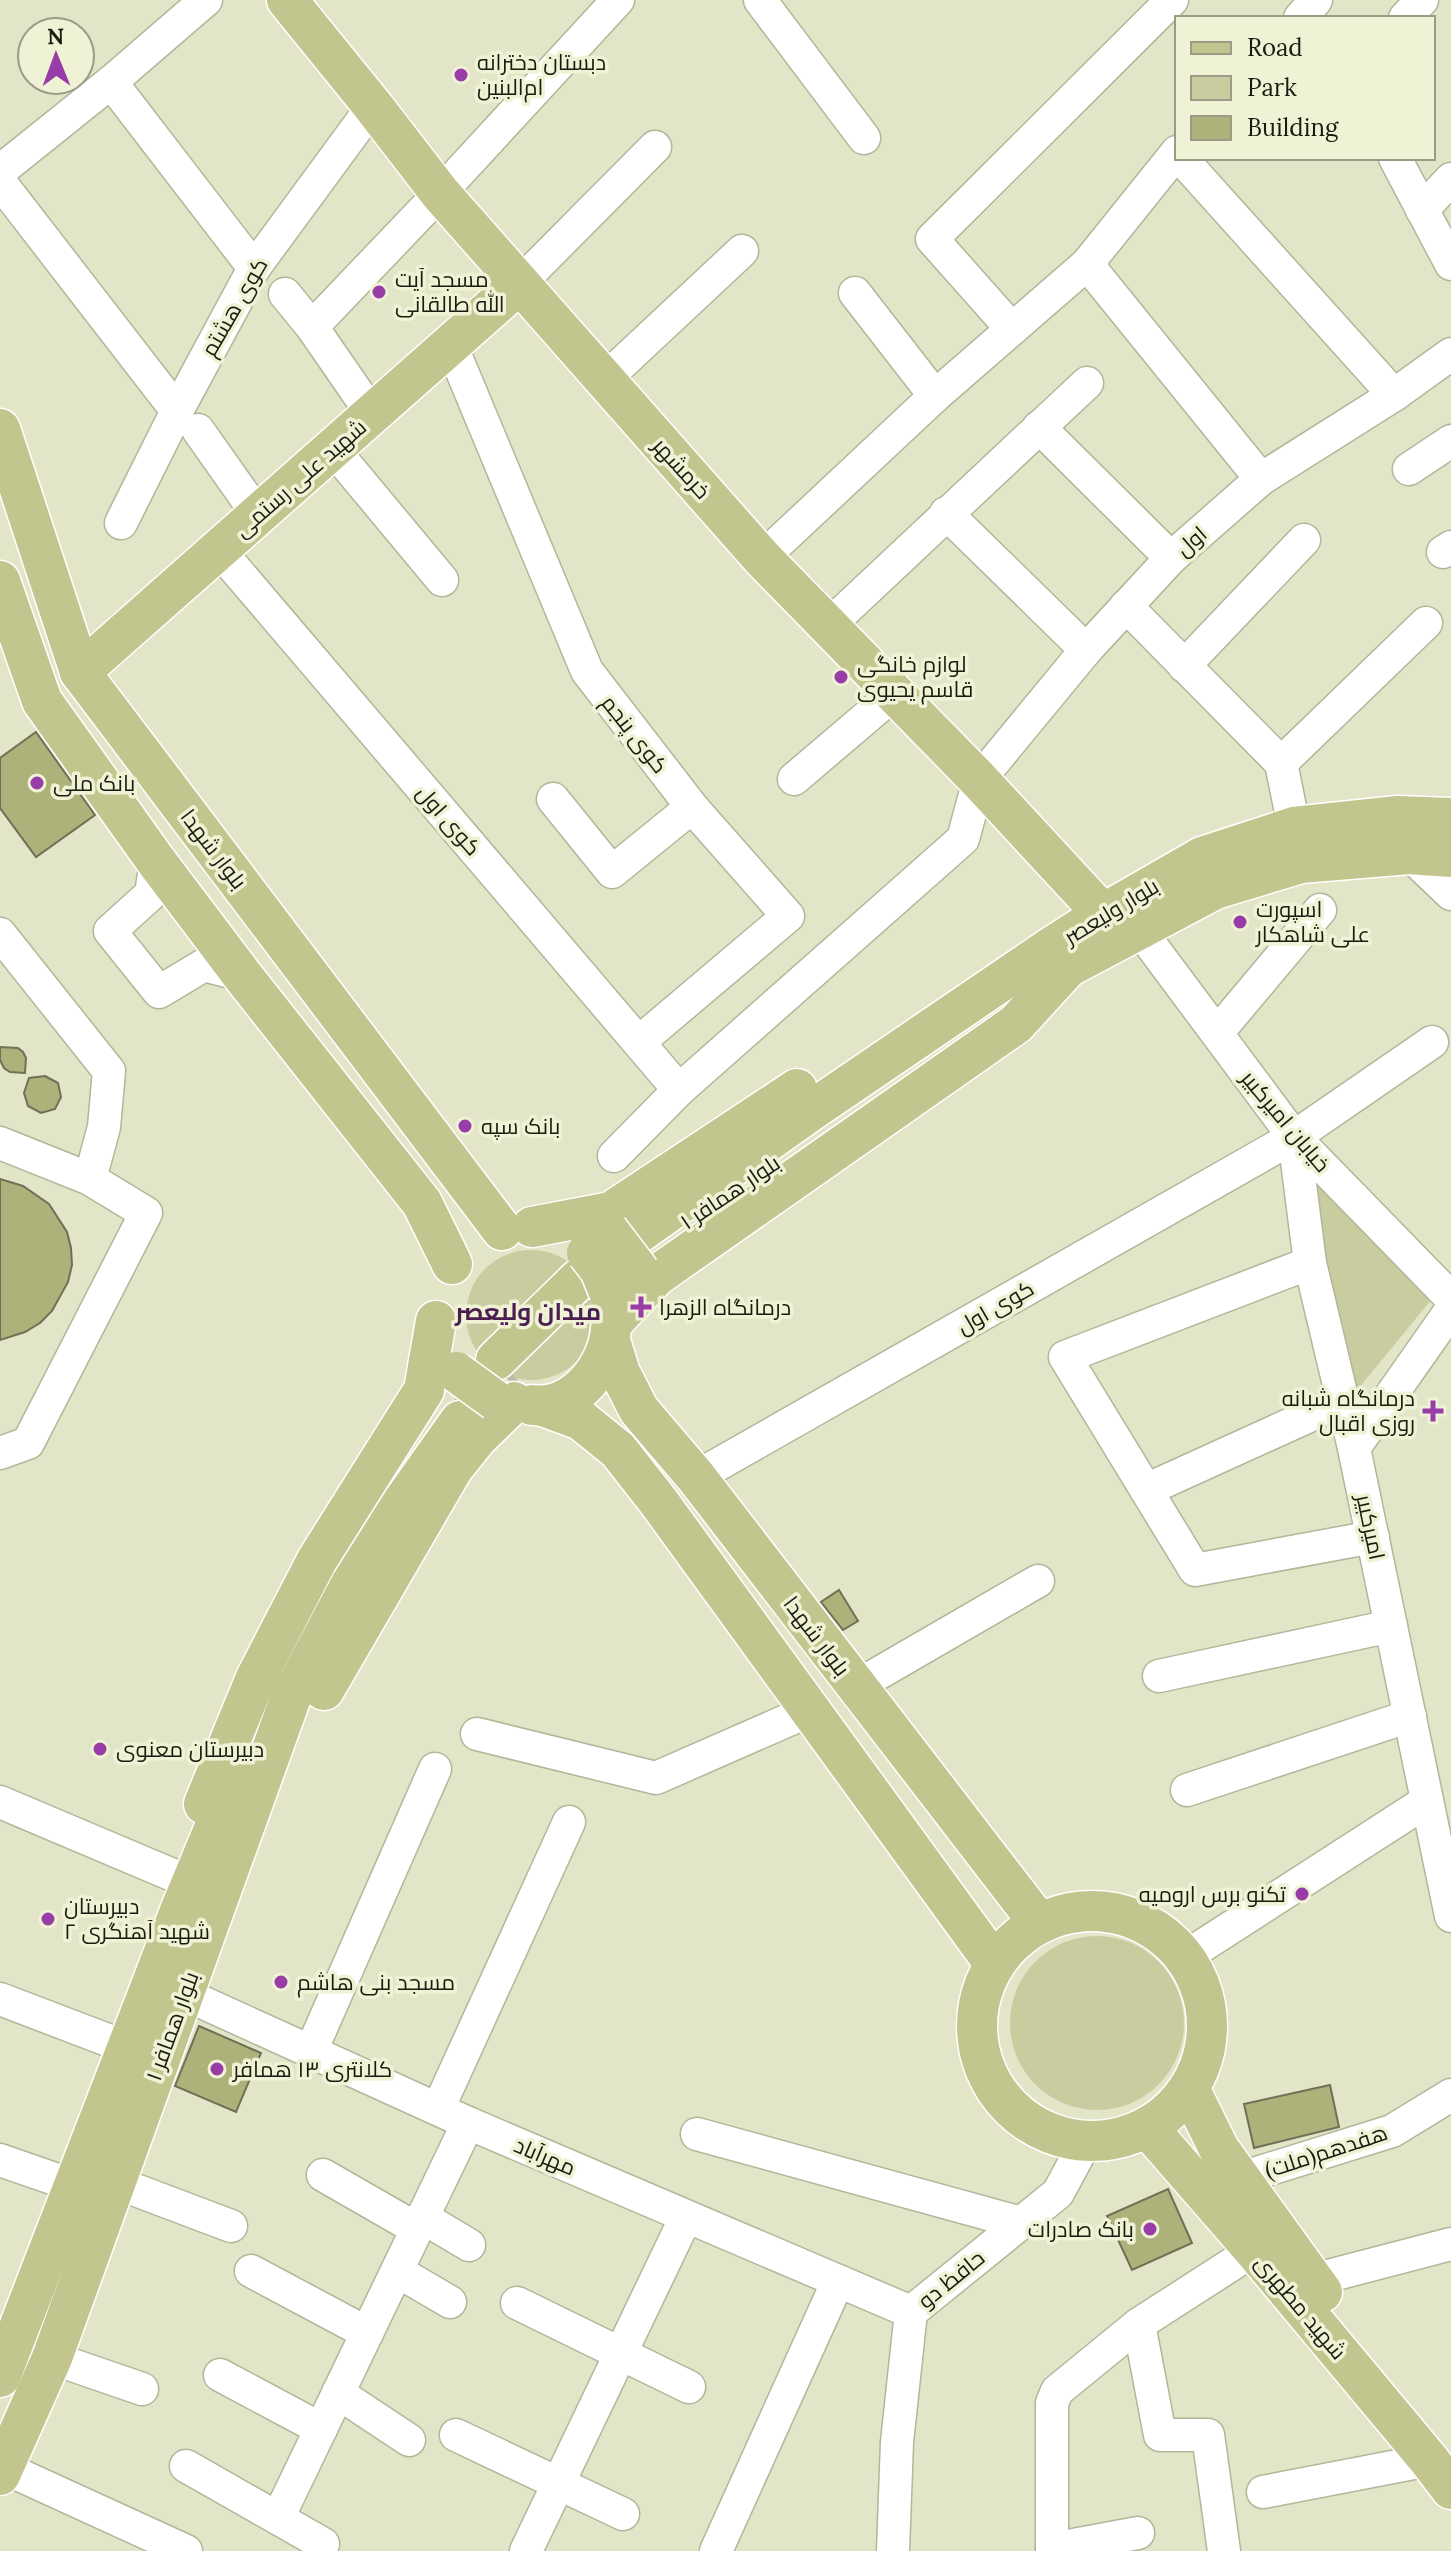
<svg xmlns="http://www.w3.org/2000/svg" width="1451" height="2551" font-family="Lora,Cairo,serif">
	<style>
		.green { fill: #c8cc9f }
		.building { fill: #adb17a; stroke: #6f7156; stroke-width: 2 }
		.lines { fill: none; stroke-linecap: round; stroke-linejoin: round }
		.major-tunnel { stroke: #babda3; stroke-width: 40; stroke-dasharray: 40 20; stroke-linecap: butt }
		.minor-casing { stroke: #b3b699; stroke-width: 35 }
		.major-casing { stroke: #fff; stroke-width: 43 }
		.minor { stroke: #fff; stroke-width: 32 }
		.major { stroke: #c2c58e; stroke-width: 40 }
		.major-bridge-casing { stroke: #fff; stroke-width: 43; stroke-linecap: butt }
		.major-bridge { stroke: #c2c58e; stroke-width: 40 }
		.poi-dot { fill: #983ca7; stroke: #eff2d4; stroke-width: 3 }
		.labels { text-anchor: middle; stroke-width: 7; stroke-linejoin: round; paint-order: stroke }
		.poi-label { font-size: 22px; fill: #1b1c11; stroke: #eff2d4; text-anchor: start }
		.street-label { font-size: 22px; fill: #1b1c11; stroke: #eff2d4 }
		.neighbourhood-label { font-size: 24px; font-weight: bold; fill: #4a1e51; stroke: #eff2d4 }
	</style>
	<rect width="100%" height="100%" fill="#e2e5c7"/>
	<g class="green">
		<polygon points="1306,1171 1431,1300 1353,1395"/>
		<circle cx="531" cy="1315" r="65"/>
		<circle cx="1097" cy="2023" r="87"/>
	</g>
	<g class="building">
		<polygon points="36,732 95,815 36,857 0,808 0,758"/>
		<polygon points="0,1047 18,1048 23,1052 26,1058 25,1073 10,1072 4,1068 0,1060"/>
		<polygon points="45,1076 58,1083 61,1097 55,1109 41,1113 28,1106 24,1093 29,1078"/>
		<polygon points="0,1179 23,1186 49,1204 67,1232 71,1248 72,1265 68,1282 52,1311 40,1323 25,1332 0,1340"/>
		<polygon points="839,1590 858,1621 843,1630 821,1602"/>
		<polygon points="199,2026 261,2053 236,2112 175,2086"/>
		<polygon points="1330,2085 1339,2127 1254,2148 1244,2104"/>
		<polygon points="1168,2189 1192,2243 1132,2270 1107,2216"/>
	</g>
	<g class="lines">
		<polyline class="major-tunnel" points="463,1419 512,1374"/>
		<defs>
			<g id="minor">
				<polyline points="760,0 864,138"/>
				<polyline points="1300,18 1316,0"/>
				<polyline points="1405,18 1422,0"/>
				<polyline points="111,82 254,268"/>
				<polyline points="1181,158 1394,395"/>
				<polyline points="1395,158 1451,264"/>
				<polyline points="0,171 111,82 206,0"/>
				<polyline points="0,182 177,411"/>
				<polyline points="1422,210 1451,179"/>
				<polyline points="1087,264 1261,479"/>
				<polyline points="519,284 655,147"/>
				<polyline points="855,293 935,396"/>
				<polyline points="285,294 312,327 372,414"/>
				<polyline points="312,327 440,193 618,0"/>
				<polyline points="1012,329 932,239 1172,0"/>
				<polyline points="451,345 587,671 692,807 788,916 639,1042"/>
				<polyline points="604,380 742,251"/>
				<polyline points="1039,427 1171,558"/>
				<polyline points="198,430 258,515"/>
				<polyline points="333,449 442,580"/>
				<polyline points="1409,469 1451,441"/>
				<polyline points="946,513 1086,650"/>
				<polyline points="121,523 177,411 254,268 373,106"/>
				<polyline points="219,550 679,1090"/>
				<polyline points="1443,552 1451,547"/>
				<polyline points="762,558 935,396 1087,264 1177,152"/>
				<polyline points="1126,606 1281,763 1294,827"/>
				<polyline points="827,627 1087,383"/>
				<polyline points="1184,666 1304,540"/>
				<polyline points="1281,763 1426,623"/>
				<polyline points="794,779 895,693"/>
				<polyline points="553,799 612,872 692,807"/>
				<polyline points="1409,854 1451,894"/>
				<polyline points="156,861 151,894 110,931 159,992 204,965 242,975"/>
				<polyline points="1139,929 1294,1137 1451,1298"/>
				<polyline points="0,934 109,1071 104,1127 90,1179"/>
				<polyline points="1217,1033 1320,910"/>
				<polyline points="1294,1137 1310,1263 1354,1448 1451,1916"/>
				<polyline points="0,1143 90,1179 146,1213 28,1443 0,1453"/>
				<polyline points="614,1156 679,1090 963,839 979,780 1086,650 1171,558 1261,479 1394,395 1451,354"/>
				<polyline points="1310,1263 1065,1357 1195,1570 1373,1537"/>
				<polyline points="1354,1448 1451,1310"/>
				<polyline points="696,1477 1294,1137 1432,1042"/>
				<polyline points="1146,1490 1342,1401"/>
				<polyline points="1159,1676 1391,1626"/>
				<polyline points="855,1687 1038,1581"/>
				<polyline points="477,1734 656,1778 811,1710"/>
				<polyline points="1187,1790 1410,1716"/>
				<polyline points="0,1802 175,1876"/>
				<polyline points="1185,1957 1427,1801"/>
				<polyline points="182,1993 468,2123 911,2312"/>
				<polyline points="0,1999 126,2047"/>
				<polyline points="311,2051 435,1769"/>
				<polyline points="438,2109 569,1822"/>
				<polyline points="697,2134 1021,2223"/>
				<polyline points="0,2160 75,2186"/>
				<polyline points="323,2175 417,2229"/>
				<polyline points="1241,2178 1392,2131 1451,2095"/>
				<polyline points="117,2183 231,2226"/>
				<polyline points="422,2217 469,2245"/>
				<polyline points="251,2271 367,2333"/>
				<polyline points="397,2271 450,2302"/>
				<polyline points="1313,2280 1451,2244"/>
				<polyline points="517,2303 689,2387"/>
				<polyline points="1139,2324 1160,2435 1208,2435 1224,2551"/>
				<polyline points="52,2358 142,2389"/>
				<polyline points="220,2375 321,2429"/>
				<polyline points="338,2393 409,2440"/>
				<polyline points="456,2435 623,2514"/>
				<polyline points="0,2466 186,2551"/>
				<polyline points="186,2466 323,2544"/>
				<polyline points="1263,2492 1429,2460"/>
				<polyline points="278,2518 468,2123"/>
				<polyline points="1052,2549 1138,2533"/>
				<polyline points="526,2551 686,2217"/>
				<polyline points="716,2551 838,2281"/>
				<polyline points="893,2551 897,2442 911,2312 1058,2193 1086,2141"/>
				<polyline points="1052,2551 1052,2403 1057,2391 1139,2324 1254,2250"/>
			</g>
			<g id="major">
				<polyline points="287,0 373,106 440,193 762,558 979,780 1103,914"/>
				<polyline points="0,429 80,672 502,1230"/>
				<polyline points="0,581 42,701 156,861 242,975 422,1203 452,1264"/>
				<polyline points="80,672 519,284"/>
				<polyline points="1050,979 1068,967 1215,889 1301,863 1409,854 1451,857"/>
				<polyline points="532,1227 611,1212 797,1089"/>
				<polyline points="626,1242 812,1110 1053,946 1103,914 1202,857 1294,827 1398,816 1451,818"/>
				<polyline points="612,1323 656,1276 1016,1024 1068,967"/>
				<polyline points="610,1341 620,1373 639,1410 696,1477 1039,1923"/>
				<polyline points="496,1360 579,1279"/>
				<path d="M532,1405C574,1411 609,1366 611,1328"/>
				<polyline points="543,1406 581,1420 618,1450 658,1501 994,1963"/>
				<polyline points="324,1690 453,1468 477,1438 514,1402"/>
				<polyline points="204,1804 256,1678 317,1560 424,1390 436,1321"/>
				<circle cx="1092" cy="2026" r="115"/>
				<polyline points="1189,2088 1219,2149 1322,2292"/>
				<polyline points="1147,2127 1254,2250 1429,2460 1451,2489"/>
				<polyline points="0,2377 180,1911 234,1781"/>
				<polyline points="0,2475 52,2358 291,1697 351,1584 404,1500 460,1421"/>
			</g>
		</defs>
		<use href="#minor" class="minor-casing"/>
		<use href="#major" class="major-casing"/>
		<use href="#minor" class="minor"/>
		<use href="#major" class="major"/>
		<defs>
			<g id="major-bridge">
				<polyline points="608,1230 640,1272"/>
				<polyline points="587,1253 600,1270 609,1292"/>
				<polyline points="456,1372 496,1401"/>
			</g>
		</defs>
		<use href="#major-bridge" class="major-bridge-casing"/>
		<use href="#major-bridge" class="major-bridge"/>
	</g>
	<g class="poi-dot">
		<circle cx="461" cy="75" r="8"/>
		<circle cx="379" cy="292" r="8"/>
		<circle cx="841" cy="677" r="8"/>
		<circle cx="37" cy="783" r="8"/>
		<circle cx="1240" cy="922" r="8"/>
		<circle cx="465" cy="1126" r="8"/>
		<path d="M637 1295h8v8h8v8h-8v8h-8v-8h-8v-8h8z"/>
		<path d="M1429 1399h8v8h8v8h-8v8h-8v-8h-8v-8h8z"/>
		<circle cx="100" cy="1749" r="8"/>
		<circle cx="1302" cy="1894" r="8"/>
		<circle cx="48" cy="1919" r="8"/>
		<circle cx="281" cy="1982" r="8"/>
		<circle cx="217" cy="2069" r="8"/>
		<circle cx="1150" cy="2229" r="8"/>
	</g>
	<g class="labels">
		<g class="poi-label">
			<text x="477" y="70">دبستان دخترانه<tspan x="477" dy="25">ام‌البنین</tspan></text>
			<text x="395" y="287">مسجد آیت<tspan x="395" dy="25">الله طالقانی</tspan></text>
			<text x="857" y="672">لوازم خانگی<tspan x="857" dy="25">قاسم یحیوی</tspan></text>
			<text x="53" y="791">بانک ملی</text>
			<text x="1256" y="917">اسپورت<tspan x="1256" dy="25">علی شاهکار</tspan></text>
			<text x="481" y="1134">بانک سپه</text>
			<text x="659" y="1315">درمانگاه الزهرا</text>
			<text x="1415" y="1406" text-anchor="end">درمانگاه شبانه<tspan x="1415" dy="25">روزی اقبال</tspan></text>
			<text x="116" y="1757">دبیرستان معنوی</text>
			<text x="1286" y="1902" text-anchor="end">تکنو برس ارومیه</text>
			<text x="64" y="1914">دبیرستان<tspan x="64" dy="25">شهید آهنگری ۲</tspan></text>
			<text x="297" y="1990">مسجد بنی هاشم</text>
			<text x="233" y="2077">کلانتری ۱۳ همافر</text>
			<text x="1134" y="2237" text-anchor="end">بانک صادرات</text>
		</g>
		<g class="street-label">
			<text transform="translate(234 307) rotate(-60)" y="8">کوی هشتم</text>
			<text transform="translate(682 468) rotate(48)" y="8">خرمشهر</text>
			<text transform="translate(300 478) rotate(-41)" y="8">شهید علی رستمی</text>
			<text transform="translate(1191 541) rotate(-41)" y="8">اول</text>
			<text transform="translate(635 734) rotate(52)" y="8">کوی پنجم</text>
			<text transform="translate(449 820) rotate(49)" y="8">کوی اول</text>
			<text transform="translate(214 849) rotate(53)" y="8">بلوار شهدا</text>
			<text transform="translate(1111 911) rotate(-31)" y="8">بلوار ولیعصر</text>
			<text transform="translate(1286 1121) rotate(50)" y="8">خیابان امیرکبیر</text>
			<text transform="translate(730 1192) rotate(-34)" y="8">بلوار همافر ۱</text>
			<text transform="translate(995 1307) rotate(-30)" y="8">کوی اول</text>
			<text transform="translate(1371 1527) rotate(78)" y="8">امیرکبیر</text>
			<text transform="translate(817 1636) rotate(53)" y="8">بلوار شهدا</text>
			<text transform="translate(172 2026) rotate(-70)" y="8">بلوار همافر ۱</text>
			<text transform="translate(1326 2151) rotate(-18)" y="8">هفدهم(ملت)</text>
			<text transform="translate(545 2156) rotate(23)" y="8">مهرآباد</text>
			<text transform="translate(951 2279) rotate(-39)" y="8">حافظ دو</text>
			<text transform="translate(1301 2307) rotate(50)" y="8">شهید مطهری</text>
		</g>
		<g class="neighbourhood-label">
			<text x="528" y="1320">میدان ولیعصر</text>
		</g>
	</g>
	<rect x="1175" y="16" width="260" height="144" fill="#eff2d4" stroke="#9a9c86" stroke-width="2"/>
	<rect x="1191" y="42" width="40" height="12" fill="#c2c58e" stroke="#9a9c86" stroke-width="2"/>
	<text x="1247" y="56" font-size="24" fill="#1b1c11">Road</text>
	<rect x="1191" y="76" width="40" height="24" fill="#c8cc9f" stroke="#9a9c86" stroke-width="2"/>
	<text x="1247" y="96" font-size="24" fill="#1b1c11">Park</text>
	<rect x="1191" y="116" width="40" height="24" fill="#adb17a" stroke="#9a9c86" stroke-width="2"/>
	<text x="1247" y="136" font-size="24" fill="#1b1c11">Building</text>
	<g transform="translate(56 56) rotate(359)"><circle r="38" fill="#eff2d4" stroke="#9a9c86" stroke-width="2"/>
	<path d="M0-6L14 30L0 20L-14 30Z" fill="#983ca7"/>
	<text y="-12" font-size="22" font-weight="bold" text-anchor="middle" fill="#1b1c11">N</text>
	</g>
</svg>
